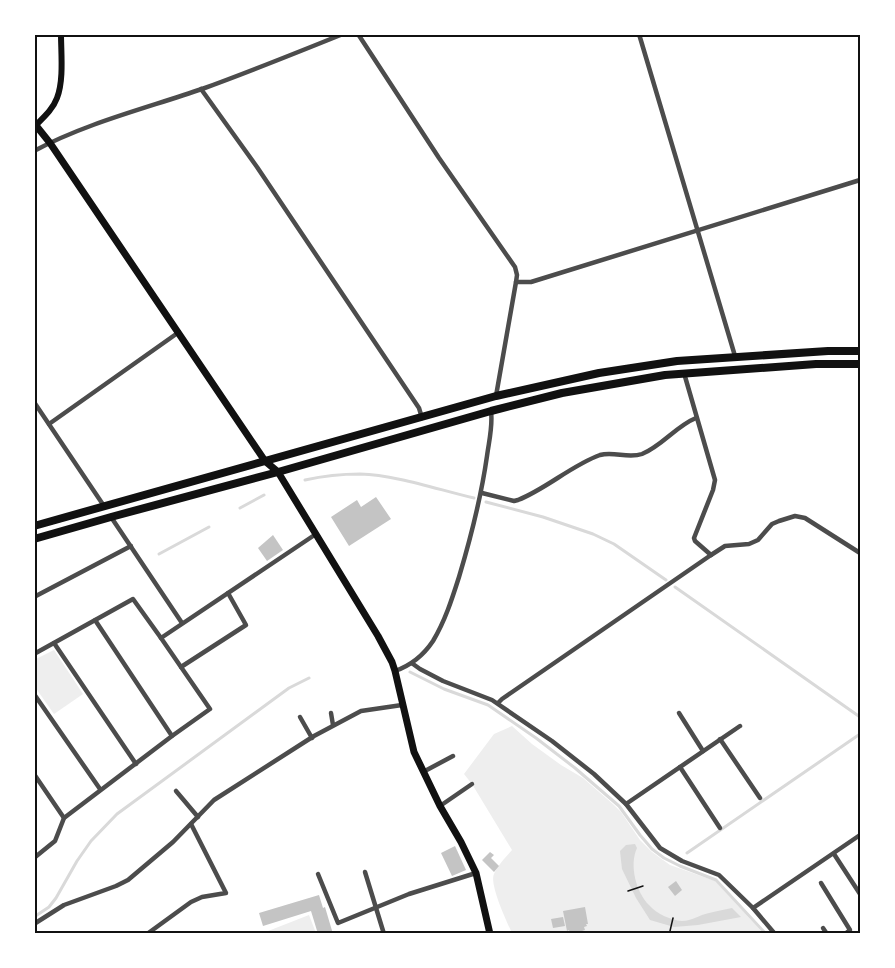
<svg xmlns="http://www.w3.org/2000/svg" width="895" height="968" font-family="'PT Sans',sans-serif">
	<style>
		.green { fill: #eee }
		.water { fill: #d9d9d9 }
		.lines { fill: none; stroke-linecap: round; stroke-linejoin: round }
		.stream { stroke: #d9d9d9; stroke-width: 3 }
		.building { fill: #c4c4c4 }
		.path { stroke: #111; stroke-width: 1.5 }
		.minor { stroke: #4c4c4c; stroke-width: 4.5 }
		.secondary { stroke: #111; stroke-width: 6 }
		.primary { stroke: #111; stroke-width: 7 }
		.trunk { stroke: #111; stroke-width: 8 }
		.neatline { fill: none; stroke: #111; stroke-width: 2 }
	</style>
	<rect width="100%" height="100%" fill="#fff"/>
	<g class="green">
		<polygon points="54,650 83,694 54,714 35,687 34,660"/>
		<path d="M512,726L532,744L561,765L583,778L614,805L621,812L640,840L652,852L670,865L715,881L719,885L763,933H512C507,922 489,884 494,874C498,865 506,857 512,850L472,784L464,774L494,734Z"/>
		<polygon points="309,915 316,933 263,933"/>
	</g>
	<path class="water" d="M635,844L637,848C629,865 636,892 649,905C657,914 670,920 682,921C692,921 699,915 709,913C716,911 724,910 732,908L741,917L698,925L674,927L650,920L636,898L622,869L620,851L626,845Z"/>
	<g class="lines">
		<g class="stream">
			<path d="M305,480C323,476 342,474 360,474C396,475 439,490 474,498"/>
			<polyline points="486,502 543,517 593,534 614,544 666,580"/>
			<polyline points="240,508 264,495"/>
			<polyline points="159,554 209,527"/>
			<polyline points="675,587 860,717"/>
			<polyline points="410,672 444,689 488,705 536,738 575,768 619,806 640,835 652,849 664,858 680,866 716,880 766,934"/>
			<polyline points="687,853 860,734"/>
			<polyline points="34,917 49,907 56,898 77,861 91,841 117,814 289,688 309,678"/>
		</g>
	</g>
	<g class="building">
		<polygon points="376,497 391,519 349,546 331,517 357,500 361,507"/>
		<polygon points="273,535 283,550 267,561 258,548"/>
		<polygon points="455,846 466,870 452,876 441,853"/>
		<polygon points="490,852 494,855 491,858 499,866 494,872 482,860"/>
		<polygon points="676,881 682,890 675,896 668,887"/>
		<polygon points="319,895 323,908 325,907 333,934 318,934 311,911 263,926 259,913"/>
		<polygon points="585,907 588,924 586,924 587,926 584,927 585,930 582,931 582,933 570,933 569,930 567,931 563,911"/>
		<polygon points="563,917 565,926 553,928 551,919"/>
	</g>
	<g class="lines">
		<g class="path">
			<polyline points="628,891 643,886"/>
			<polyline points="670,931 673,918"/>
		</g>
		<g class="minor">
			<polyline points="358,34 439,158 515,267 517,275 516,282 496,396"/>
			<polyline points="639,34 735,356"/>
			<polyline points="201,89 257,167 419,408 422,418"/>
			<path d="M34,151C86,123 147,108 202,89C249,72 296,53 343,34"/>
			<polyline points="516,282 531,282 860,180"/>
			<polyline points="684,373 715,480 713,490 694,538 695,541 711,555"/>
			<polyline points="34,402 104,506"/>
			<polyline points="49,424 179,332"/>
			<path d="M482,493L514,501L518,500C546,489 572,465 600,455C614,451 628,459 642,454C662,446 676,426 696,418"/>
			<polyline points="111,517 182,623"/>
			<polyline points="34,597 131,546"/>
			<polyline points="95,620 172,736"/>
			<polyline points="161,638 316,534"/>
			<polyline points="54,643 136,764"/>
			<polyline points="34,654 133,599 161,638 210,709 172,736 64,818 55,841 34,858"/>
			<polyline points="413,664 420,669 443,681 492,700 552,741 594,774 626,804 660,848 682,861 719,875 753,908 775,934"/>
			<polyline points="181,667 246,625 228,593"/>
			<path d="M395,671C412,665 423,656 433,641C445,621 452,599 459,577C471,537 481,498 487,456C489,441 493,426 491,411"/>
			<polyline points="34,694 100,789"/>
			<polyline points="498,703 502,699 711,555 725,546 749,544 758,540 772,524 779,521 795,516 805,518 860,553"/>
			<polyline points="331,713 333,725"/>
			<polyline points="679,713 703,751"/>
			<polyline points="300,717 312,738"/>
			<polyline points="720,739 760,798"/>
			<polyline points="680,767 720,828"/>
			<polyline points="423,772 453,756"/>
			<polyline points="34,774 64,818"/>
			<polyline points="176,791 198,817"/>
			<polyline points="626,804 740,726"/>
			<polyline points="440,806 472,784"/>
			<polyline points="834,854 860,894"/>
			<polyline points="365,872 384,934"/>
			<polyline points="318,874 338,923 409,894 476,873"/>
			<polyline points="821,883 850,930 845,934"/>
			<polyline points="753,908 860,835"/>
			<polyline points="34,924 64,905 116,886 128,880 173,842 214,800 314,736 361,711 402,705"/>
			<polyline points="823,928 827,934"/>
			<polyline points="147,934 191,902 202,897 226,893 191,824"/>
		</g>
		<path class="secondary" d="M36,125C44,117 53,109 57,98C64,80 61,53 61,34"/>
		<polyline class="primary" points="34,123 50,143 265,461 278,472 378,636 392,662 395,671 414,752 440,806 461,842 476,873 490,934"/>
		<g class="trunk">
			<polyline points="34,526 496,396 599,373 677,361 828,351 860,351"/>
			<polyline points="34,539 111,517 278,472 491,411 562,393 665,375 816,364 860,364"/>
		</g>
	</g>
	<rect width="895" height="968" fill="none" stroke="#ffffff" stroke-width="72"/>
	<rect x="36" y="36" width="823" height="896" class="neatline"/>
</svg>
